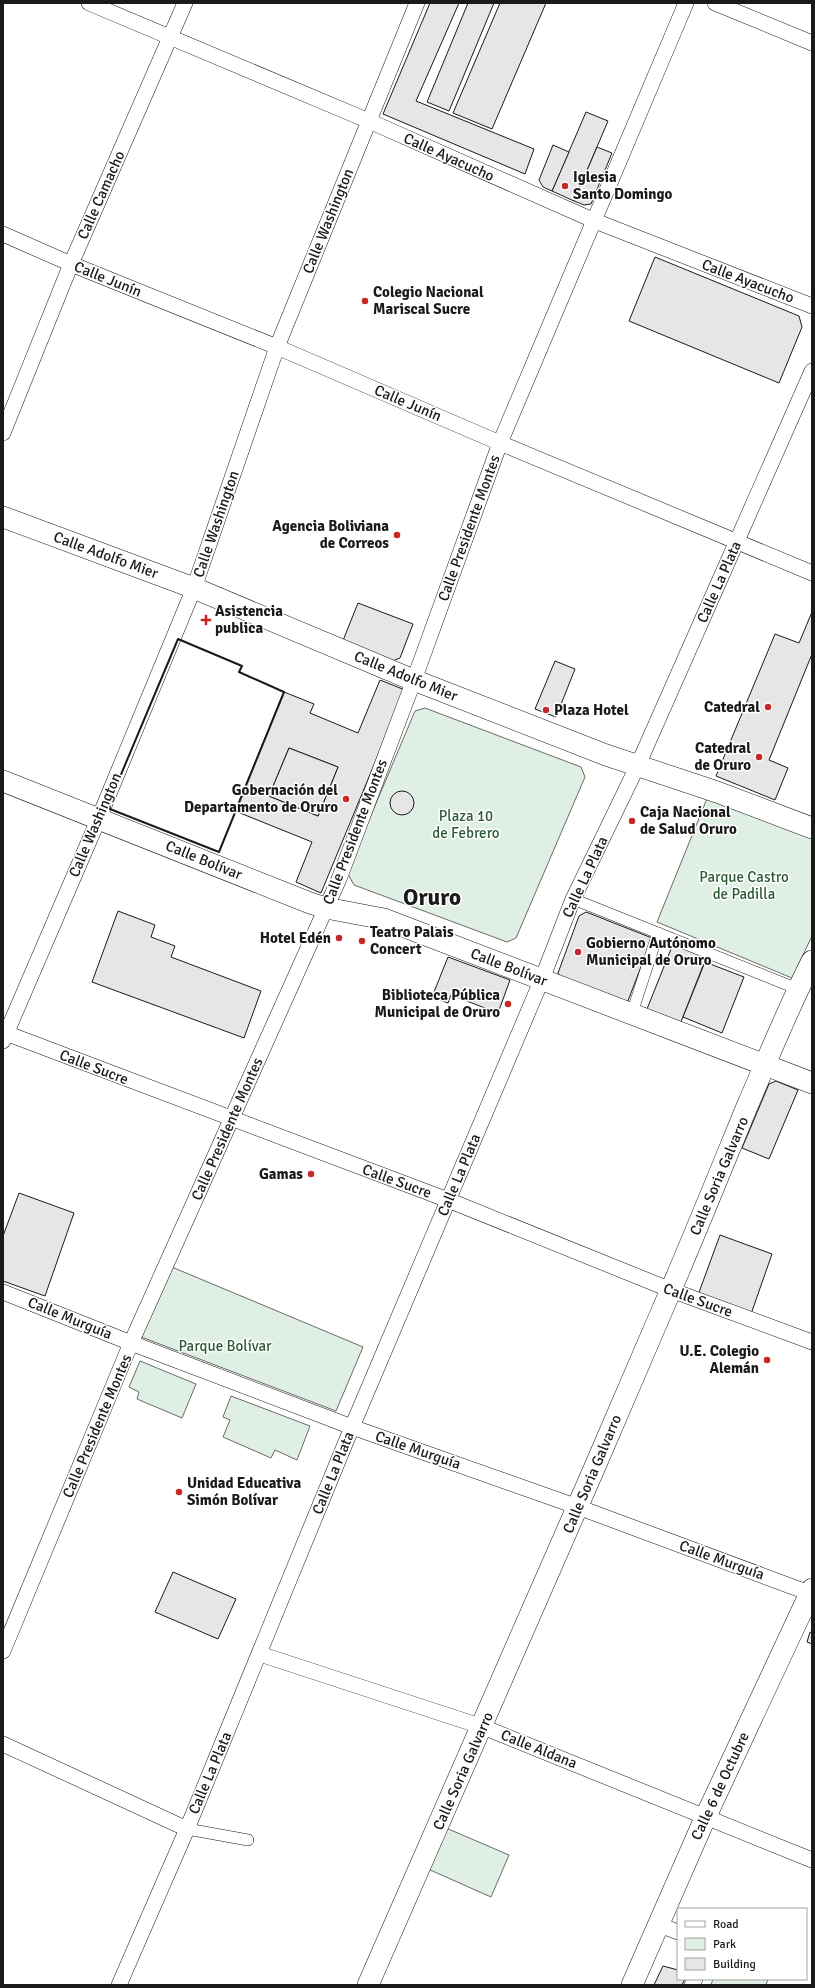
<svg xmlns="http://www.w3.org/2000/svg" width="815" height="1988" font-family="Signika,sans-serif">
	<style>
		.green { fill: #e0efe3; stroke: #6a6a6a }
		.building { fill: #e6e6e6; stroke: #1a1a1a; fill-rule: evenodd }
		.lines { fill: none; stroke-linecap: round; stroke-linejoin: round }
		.pedestrian-casing { stroke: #1a1a1a; stroke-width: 12 }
		.minor-casing { stroke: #1a1a1a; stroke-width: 16 }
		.secondary-casing { stroke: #1a1a1a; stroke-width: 22 }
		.pedestrian { stroke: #fff; stroke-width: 11 }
		.minor { stroke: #fff; stroke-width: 15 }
		.secondary { stroke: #fff; stroke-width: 21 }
		.wall { stroke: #1a1a1a; stroke-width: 2 }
		.poi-dot { fill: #c62828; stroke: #fff; stroke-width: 1.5 }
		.labels { text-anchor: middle; stroke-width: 3; stroke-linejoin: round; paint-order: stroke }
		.street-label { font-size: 15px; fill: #1a1a1a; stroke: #fff }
		.poi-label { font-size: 15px; font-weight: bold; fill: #1a1a1a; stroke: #fff; text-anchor: start }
		.park-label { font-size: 15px; fill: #2b5a34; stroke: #fff }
		.town-label { font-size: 23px; font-weight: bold; fill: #1a1a1a; stroke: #fff }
	</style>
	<rect width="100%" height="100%" fill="#fff"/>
	<g class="green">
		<polygon points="425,708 581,767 585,777 516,938 507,942 354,885 347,872 415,711"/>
		<polygon points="708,796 812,838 812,936 792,978 657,922"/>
		<polygon points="167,1265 363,1347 336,1411 136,1335"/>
		<polygon points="140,1361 196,1384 182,1418 137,1399 139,1392 129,1387"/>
		<polygon points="231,1396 310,1426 297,1460 275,1450 271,1458 223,1437 230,1420 223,1417"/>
		<polygon points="446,1828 509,1855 491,1897 428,1869"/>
		<polygon points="713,1979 768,1979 766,1985 711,1985"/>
	</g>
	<g class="building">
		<polygon points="430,3 459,3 416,101 534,149 525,174 383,114"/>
		<polygon points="468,3 494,3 449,111 427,102"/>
		<polygon points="500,3 546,3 492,129 453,113"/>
		<polygon points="586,112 608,121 574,201 552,191"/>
		<polygon points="553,145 569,152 552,191 543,187 539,180"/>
		<polygon points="597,147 612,153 591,204 584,205 574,201"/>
		<polygon points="655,257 799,316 802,327 779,383 629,321"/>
		<polygon points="358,603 413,624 400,658 390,662 342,643"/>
		<polygon points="812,612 812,654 769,760 788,768 775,800 716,776 775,634 799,643"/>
		<polygon points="555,661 575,669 556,717 535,709"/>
		<path d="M380,680L405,690L321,893L296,882L312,842L235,811L284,692L314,704L310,713L358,733ZM289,748L338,767L318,816L269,796Z"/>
		<polygon points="289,748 338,767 318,816 269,796"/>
		<circle cx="402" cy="803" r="12"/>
		<polygon points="118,911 155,925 151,937 175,946 171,957 261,991 244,1038 92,982"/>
		<polygon points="586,912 652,938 626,1006 564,982 558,973 579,916"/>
		<polygon points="673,944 706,958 679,1027 645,1014"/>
		<polygon points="448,957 510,980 498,1013 451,995 448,1003 432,997"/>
		<polygon points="705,962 744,977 722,1033 683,1017"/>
		<polygon points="776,1081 798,1090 769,1159 742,1148 769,1084"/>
		<polygon points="19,1193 74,1213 45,1296 3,1281 3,1236"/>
		<polygon points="720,1235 772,1254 751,1314 698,1295"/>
		<polygon points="173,1572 236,1599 218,1639 155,1612"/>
		<polygon points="810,1632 812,1633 812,1644 807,1642"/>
		<polygon points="663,1966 678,1970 678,1979 685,1979 682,1985 654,1985"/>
	</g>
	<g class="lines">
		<defs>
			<g id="pedestrian">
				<polyline points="573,899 798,989"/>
				<polyline points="632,1013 658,933"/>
				<polyline points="187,1829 248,1840"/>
			</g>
			<g id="minor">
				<polyline points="89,3 369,121 595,221 812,306"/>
				<polyline points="715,3 812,43"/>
				<polyline points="3,234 71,264 277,347 500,443 812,573"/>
				<polyline points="3,433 71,264 185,3"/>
				<polyline points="3,1032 448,1200 671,1290 812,1342"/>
				<polyline points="3,1041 99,818 194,588 277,347 417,3"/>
				<polyline points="3,1292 131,1343 352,1427 578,1507 812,1594"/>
				<polyline points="3,1651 131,1343 339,879 414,680 500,443 686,3"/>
				<polyline points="260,1654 483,1727 812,1860"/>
				<polyline points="3,1744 187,1829"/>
				<polyline points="659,1925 678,1932"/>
				<polyline points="119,1985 187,1829 352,1427 542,979 573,899 638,765 812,371"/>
				<polyline points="692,1985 695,1979"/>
			</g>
			<g id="secondary">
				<polyline points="3,517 194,588 406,677 606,755 717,792 812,828"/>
				<polyline points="3,781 310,903 326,908 384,919 812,1083"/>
				<path d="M368,1985C468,1759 567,1533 664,1306C693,1239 720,1172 748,1104C769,1056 788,1008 812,961"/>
				<polyline points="632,1985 706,1816 812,1589"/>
			</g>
		</defs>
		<use href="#pedestrian" class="pedestrian-casing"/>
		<use href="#minor" class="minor-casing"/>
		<use href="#secondary" class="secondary-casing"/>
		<use href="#pedestrian" class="pedestrian"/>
		<use href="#minor" class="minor"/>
		<use href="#secondary" class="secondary"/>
		<polygon class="wall" points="178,639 242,666 239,672 284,692 219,852 110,809 109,803"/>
	</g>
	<g class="poi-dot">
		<circle cx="565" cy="186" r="4"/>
		<circle cx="365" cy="301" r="4"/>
		<circle cx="397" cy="535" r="4"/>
		<path d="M204 614h4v4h4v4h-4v4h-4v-4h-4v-4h4z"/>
		<circle cx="768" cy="707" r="4"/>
		<circle cx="546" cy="710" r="4"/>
		<circle cx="759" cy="757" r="4"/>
		<circle cx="346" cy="799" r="4"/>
		<circle cx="632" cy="821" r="4"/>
		<circle cx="339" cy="938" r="4"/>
		<circle cx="362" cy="941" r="4"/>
		<circle cx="578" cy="952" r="4"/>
		<circle cx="508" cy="1004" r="4"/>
		<circle cx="311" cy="1174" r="4"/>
		<circle cx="767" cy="1360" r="4"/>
		<circle cx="179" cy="1492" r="4"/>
	</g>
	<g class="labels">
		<g class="street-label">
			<text transform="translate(449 157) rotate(24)" y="5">Calle Ayacucho</text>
			<text transform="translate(101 195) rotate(-66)" y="5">Calle Camacho</text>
			<text transform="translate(328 221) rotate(-68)" y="5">Calle Washington</text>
			<text transform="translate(108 279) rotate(22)" y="5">Calle Junín</text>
			<text transform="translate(748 281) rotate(21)" y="5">Calle Ayacucho</text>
			<text transform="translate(408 403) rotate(23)" y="5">Calle Junín</text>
			<text transform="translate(216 524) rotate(-71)" y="5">Calle Washington</text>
			<text transform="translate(469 528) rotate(-70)" y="5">Calle Presidente Montes</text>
			<text transform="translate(106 555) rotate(20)" y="5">Calle Adolfo Mier</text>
			<text transform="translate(719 582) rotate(-66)" y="5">Calle La Plata</text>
			<text transform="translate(406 676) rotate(22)" y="5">Calle Adolfo Mier</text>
			<text transform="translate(95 825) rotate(-67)" y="5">Calle Washington</text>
			<text transform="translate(355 832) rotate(-69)" y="5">Calle Presidente Montes</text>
			<text transform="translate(204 860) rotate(22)" y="5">Calle Bolívar</text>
			<text transform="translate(585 877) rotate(-65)" y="5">Calle La Plata</text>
			<text transform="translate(509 967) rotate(21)" y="5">Calle Bolívar</text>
			<text transform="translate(94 1067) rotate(21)" y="5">Calle Sucre</text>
			<text transform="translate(227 1129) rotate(-66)" y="5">Calle Presidente Montes</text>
			<text transform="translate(459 1175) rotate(-67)" y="5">Calle La Plata</text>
			<text transform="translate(719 1176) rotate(-67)" y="5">Calle Soria Galvarro</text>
			<text transform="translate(397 1181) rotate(20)" y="5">Calle Sucre</text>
			<text transform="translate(698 1300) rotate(20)" y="5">Calle Sucre</text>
			<text transform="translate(70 1318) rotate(22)" y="5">Calle Murguía</text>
			<text transform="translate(97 1426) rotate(-67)" y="5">Calle Presidente Montes</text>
			<text transform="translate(418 1450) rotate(19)" y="5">Calle Murguía</text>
			<text transform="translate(333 1473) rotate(-68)" y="5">Calle La Plata</text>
			<text transform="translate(592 1474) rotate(-67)" y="5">Calle Soria Galvarro</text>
			<text transform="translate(722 1560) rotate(20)" y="5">Calle Murguía</text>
			<text transform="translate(539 1749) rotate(22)" y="5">Calle Aldana</text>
			<text transform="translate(463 1771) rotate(-66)" y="5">Calle Soria Galvarro</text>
			<text transform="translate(210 1773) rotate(-67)" y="5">Calle La Plata</text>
			<text transform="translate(720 1786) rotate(-65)" y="5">Calle 6 de Octubre</text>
		</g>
		<g class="poi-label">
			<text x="573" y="182">Iglesia<tspan x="573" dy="17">Santo Domingo</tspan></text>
			<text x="373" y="297">Colegio Nacional<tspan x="373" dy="17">Mariscal Sucre</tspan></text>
			<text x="389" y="531" text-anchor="end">Agencia Boliviana<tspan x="389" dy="17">de Correos</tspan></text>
			<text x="215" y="616">Asistencia<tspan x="215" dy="17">publica</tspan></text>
			<text x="760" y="712" text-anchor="end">Catedral</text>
			<text x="554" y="715">Plaza Hotel</text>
			<text x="751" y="753" text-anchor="end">Catedral<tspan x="751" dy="17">de Oruro</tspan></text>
			<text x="338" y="795" text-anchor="end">Gobernación del<tspan x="338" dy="17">Departamento de Oruro</tspan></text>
			<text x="640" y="817">Caja Nacional<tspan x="640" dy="17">de Salud Oruro</tspan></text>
			<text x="370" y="937">Teatro Palais<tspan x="370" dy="17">Concert</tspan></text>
			<text x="331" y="943" text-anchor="end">Hotel Edén</text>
			<text x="586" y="948">Gobierno Autónomo<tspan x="586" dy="17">Municipal de Oruro</tspan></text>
			<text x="500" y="1000" text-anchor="end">Biblioteca Pública<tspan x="500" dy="17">Municipal de Oruro</tspan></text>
			<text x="303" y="1179" text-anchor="end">Gamas</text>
			<text x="759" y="1356" text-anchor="end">U.E. Colegio<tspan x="759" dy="17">Alemán</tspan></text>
			<text x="187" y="1488">Unidad Educativa<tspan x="187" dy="17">Simón Bolívar</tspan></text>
		</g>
		<g class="park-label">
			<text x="466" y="821">Plaza 10<tspan x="466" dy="17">de Febrero</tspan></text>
			<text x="744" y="882">Parque Castro<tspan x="744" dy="17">de Padilla</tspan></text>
			<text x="225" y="1351">Parque Bolívar</text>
		</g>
		<g class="town-label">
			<text x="432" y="905">Oruro</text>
		</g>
	</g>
	<rect width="815" height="1988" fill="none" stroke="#1a1a1a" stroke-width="8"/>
	<rect x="677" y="1908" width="130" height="72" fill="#ffffff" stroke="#a3a3a3"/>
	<rect x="685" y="1921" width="20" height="6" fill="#ffffff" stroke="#a3a3a3"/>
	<text x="713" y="1928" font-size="12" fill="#1a1a1a">Road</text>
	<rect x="685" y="1938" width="20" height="12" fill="#e0efe3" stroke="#a3a3a3"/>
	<text x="713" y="1948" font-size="12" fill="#1a1a1a">Park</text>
	<rect x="685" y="1958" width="20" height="12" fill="#e6e6e6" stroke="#a3a3a3"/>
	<text x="713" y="1968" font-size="12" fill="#1a1a1a">Building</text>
</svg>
